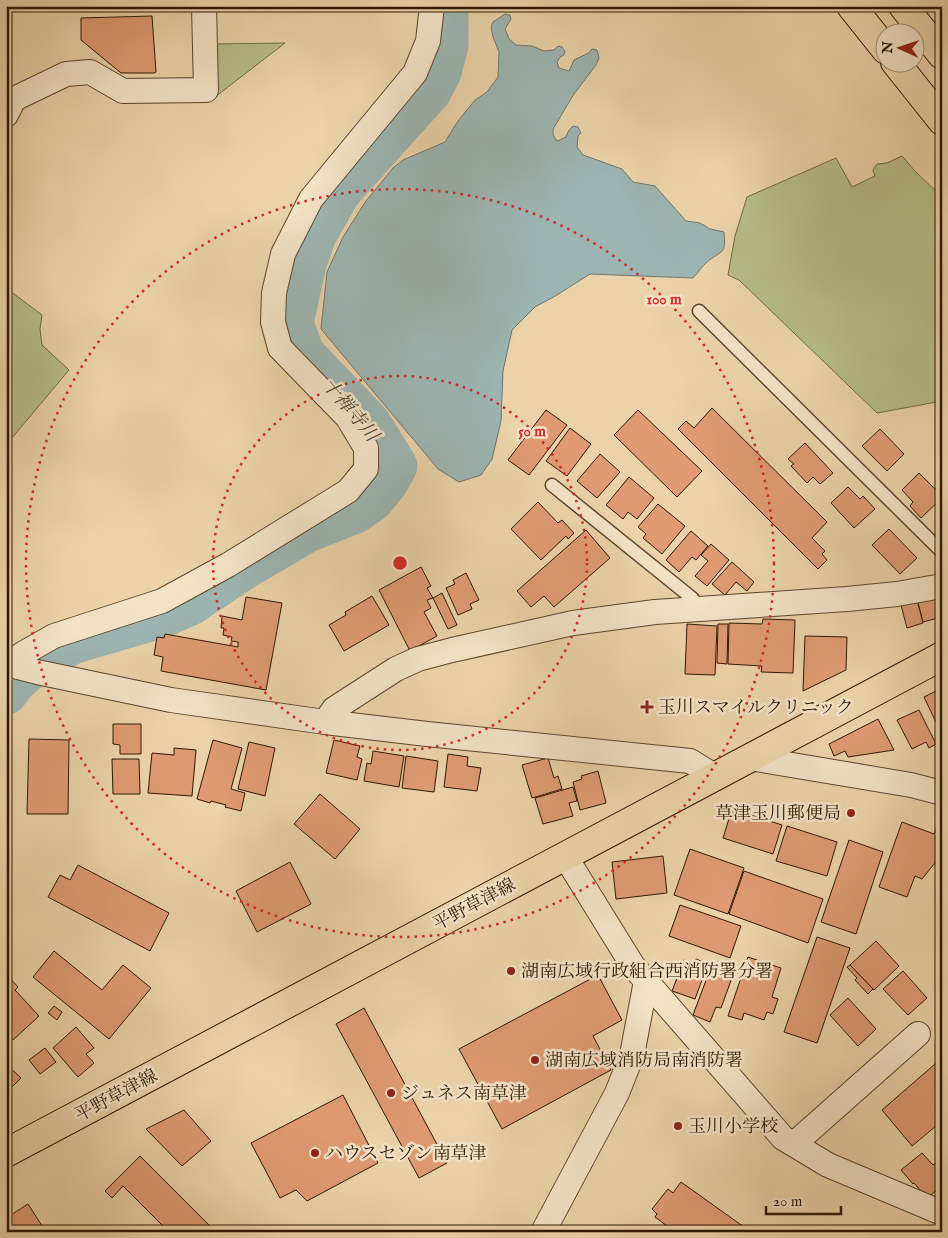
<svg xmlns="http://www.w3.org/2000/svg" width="948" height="1238" font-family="'IM FELL English','Noto Serif JP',serif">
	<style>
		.green { fill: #b6bc89; stroke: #726a46 }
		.water { fill: #9cb5b2; stroke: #70766c }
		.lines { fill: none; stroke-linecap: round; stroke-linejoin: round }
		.river { stroke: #9cb5b2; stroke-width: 45 }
		.building { fill: #df9a73; stroke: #2d1803 }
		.service-casing { stroke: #5c462c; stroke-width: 15 }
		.minor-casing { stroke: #5c462c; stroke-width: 26 }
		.primary-casing { stroke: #2d1803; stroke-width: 30 }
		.trunk-casing { stroke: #2d1803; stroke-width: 30 }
		.service { stroke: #f2e2c6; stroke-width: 12 }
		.minor { stroke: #f2e2c6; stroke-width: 24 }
		.primary { stroke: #ebd2a8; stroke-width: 28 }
		.trunk { stroke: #ebd2a8; stroke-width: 28 }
		.ring { fill: none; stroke: #d62828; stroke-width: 2.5; stroke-dasharray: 2.5 5 }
		.poi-dot { fill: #8f2418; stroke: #f2e2c6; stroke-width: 2 }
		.labels { text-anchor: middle; stroke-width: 5; stroke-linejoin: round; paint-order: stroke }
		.poi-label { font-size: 18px; fill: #2d1803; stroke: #f2e2c6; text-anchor: start }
		.street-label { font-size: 18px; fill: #2d1803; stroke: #f2e2c6 }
		.water-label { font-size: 19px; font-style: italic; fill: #4e4738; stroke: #f2e2c6 }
		.centre { fill: #d62828; stroke: #f2e2c6; stroke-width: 2.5 }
		.ring-label { font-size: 15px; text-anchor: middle; font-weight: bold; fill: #d62828; stroke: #f2e2c6; stroke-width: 5; stroke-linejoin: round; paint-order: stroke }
	</style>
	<rect width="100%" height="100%" fill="#ebd2a8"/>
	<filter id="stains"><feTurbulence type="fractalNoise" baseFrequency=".004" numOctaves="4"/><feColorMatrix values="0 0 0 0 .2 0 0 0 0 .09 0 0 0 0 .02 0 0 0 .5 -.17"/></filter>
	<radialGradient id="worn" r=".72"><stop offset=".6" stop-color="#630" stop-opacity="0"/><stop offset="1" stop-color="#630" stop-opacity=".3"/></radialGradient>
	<g class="green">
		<polygon points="285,43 215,97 214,44"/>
		<polygon points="902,156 915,171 942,197 942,401 877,413 739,280 728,275 735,236 747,197 836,158 852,187 875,176 873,170 877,164 887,163"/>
		<polygon points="6,288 42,315 40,329 42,345 69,370 6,445"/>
	</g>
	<path class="water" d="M505,14L510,15L511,19L505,29L509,39L516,45L532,46L544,51L554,50L558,46L562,47L565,51L564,55L560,57L557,62L559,68L569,71L574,60L589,53L592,49L597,50L599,58L596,65L574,94L553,129V135L557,141L566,137L569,130L573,126L578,127L581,133L578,136L577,147L583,155L622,169L633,182L655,186L686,221L700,223L710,229L724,232C726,255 723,249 707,262C702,266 698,273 693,278L590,274L557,295L535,307L512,330L503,371L501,421L492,459L481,475L459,482L438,469L321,329L327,272L343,237L366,201L393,168L403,160L445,142L458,121L475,100L487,92L498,77L499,52L493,37L491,27L493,22Z"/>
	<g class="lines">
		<polyline class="river" points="6,692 14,681 37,661 72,642 160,616 190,603 244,567 307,530 355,511 372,499 385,483 395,466 369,424 302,354 291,323 304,264 314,235 339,191 429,91 439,72 446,45 446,6"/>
	</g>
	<g class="building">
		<polygon points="152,16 156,72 154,73 121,73 81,40 81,18"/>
		<polygon points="712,408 827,522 812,538 825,551 822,554 827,560 818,569 678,429 686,421 694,428"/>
		<polygon points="546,410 567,425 529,475 508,460"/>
		<polygon points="638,410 702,471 677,497 614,435"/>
		<polygon points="570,428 591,444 567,476 546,461"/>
		<polygon points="880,429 904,454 887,471 862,446"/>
		<polygon points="805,443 833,473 820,484 813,477 807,483 791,466 794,464 788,459"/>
		<polygon points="600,454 620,472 597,498 577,481"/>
		<polygon points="919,473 942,496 942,498 921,518 910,506 913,502 902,490"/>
		<polygon points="629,477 654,498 637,519 628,512 623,519 606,505"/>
		<polygon points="848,487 860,499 863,496 875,509 854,528 831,503"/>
		<polygon points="538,502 558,523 562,520 574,533 568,539 566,536 541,560 511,529"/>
		<polygon points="658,504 685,526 662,554 643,538 646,534 638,527"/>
		<polygon points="889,529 917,558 900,574 872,545"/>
		<polygon points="586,530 610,558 554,607 544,596 531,607 517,591"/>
		<polygon points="691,531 708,546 696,560 692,557 679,572 666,560"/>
		<polygon points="711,544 729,560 707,586 695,576 708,561 701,555"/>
		<polygon points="732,562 754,582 747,591 736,582 725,595 712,584"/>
		<polygon points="421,567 431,586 427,588 433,598 427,600 431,608 424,612 437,636 410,651 379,590"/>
		<polygon points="466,573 479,600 470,604 472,609 458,615 446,588 455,584 453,580"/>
		<polygon points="442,593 457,625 448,629 433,598"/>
		<polygon points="938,593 942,608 942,617 923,622 917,599"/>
		<polygon points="372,596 389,625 344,651 329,625 346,615 345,612"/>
		<polygon points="246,597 282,603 266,690 161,671 163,657 154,655 157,637 164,638 165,634 238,647 238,642 231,641 232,637 223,635 224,628 221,628 222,616 242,620"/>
		<polygon points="917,600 923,623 907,628 901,605"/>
		<polygon points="763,619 795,620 793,673 761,672 762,666 728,664 729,623 762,624"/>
		<polygon points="687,624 717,626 715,675 685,674"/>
		<polygon points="718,624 728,624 727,664 717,663"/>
		<polygon points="805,636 847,637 846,670 803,691"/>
		<polygon points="942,688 942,735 924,697"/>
		<polygon points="919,710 936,744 929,748 926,742 912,749 897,720"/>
		<polygon points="878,719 894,750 848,757 845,751 834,756 829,744"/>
		<polygon points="113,724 141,724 141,754 120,754 120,745 113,744"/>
		<polygon points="29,739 69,740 68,814 27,814"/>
		<polygon points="213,740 242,748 231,789 245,793 241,811 225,807 226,805 211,801 210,803 197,799"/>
		<polygon points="334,740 360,746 357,757 362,759 357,780 326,773"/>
		<polygon points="249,742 275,748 265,796 238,789"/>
		<polygon points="174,748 196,750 192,796 148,793 152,753 174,755"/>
		<polygon points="373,751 404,756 399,787 364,781 367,763 371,764"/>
		<polygon points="448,754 468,757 467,766 481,768 477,791 444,787"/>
		<polygon points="406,756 438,761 434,792 402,788"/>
		<polygon points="548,758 554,778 558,776 562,789 532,798 522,765"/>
		<polygon points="112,759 139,759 140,794 113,794"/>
		<polygon points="598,771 606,803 580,810 573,782 582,779 581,776"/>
		<polygon points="573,787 577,801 569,803 573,816 543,824 535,798"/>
		<polygon points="320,794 360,829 335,859 294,824"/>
		<polygon points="732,809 782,825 773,854 723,838"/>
		<polygon points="941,816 942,854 922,879 915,876 907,897 879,887 902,822 934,834"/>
		<polygon points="787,826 837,842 827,876 776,861"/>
		<polygon points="849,840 883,852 856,934 821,922"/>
		<polygon points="690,849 744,868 728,914 674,895"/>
		<polygon points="663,856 667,893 616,899 612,862"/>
		<polygon points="290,862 311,904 257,932 236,891"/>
		<polygon points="78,865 169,913 150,951 48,897 60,875 70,880"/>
		<polygon points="744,871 823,899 808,943 729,914"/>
		<polygon points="680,905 741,926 730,958 669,936"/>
		<polygon points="817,937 850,948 817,1043 784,1032"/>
		<polygon points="876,941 899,966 874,990 850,965"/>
		<polygon points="54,951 102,990 123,965 151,988 109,1039 33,977"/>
		<polygon points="748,957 781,968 772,997 778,999 773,1014 767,1012 764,1020 744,1013 742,1020 728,1016"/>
		<polygon points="696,959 708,964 695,999 672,991 684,960 694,964"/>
		<polygon points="850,965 873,989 868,994 855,980 857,978 847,967"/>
		<polygon points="711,967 733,975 721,1008 716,1007 710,1022 693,1015"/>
		<polygon points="903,971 927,998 908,1015 883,989"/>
		<polygon points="6,974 18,987 15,990 39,1016 13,1040 6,1033"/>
		<polygon points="598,975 622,1020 593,1036 611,1070 502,1129 459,1049"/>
		<polygon points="848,998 876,1029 858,1046 830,1015"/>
		<polygon points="54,1006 62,1012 57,1020 48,1013"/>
		<polygon points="364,1008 447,1163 419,1178 336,1024"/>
		<polygon points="76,1027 94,1048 86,1054 94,1063 78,1077 53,1048"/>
		<polygon points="45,1048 56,1062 40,1074 29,1060"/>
		<polygon points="942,1058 942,1121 912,1146 882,1110"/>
		<polygon points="6,1064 21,1078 6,1093"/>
		<polygon points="343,1095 378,1163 307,1201 296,1190 280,1198 251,1143"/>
		<polygon points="184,1110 211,1141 182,1166 146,1129"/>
		<polygon points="922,1153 933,1165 938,1161 942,1165 942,1186 927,1198 914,1183 913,1184 901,1170"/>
		<polygon points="140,1156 216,1232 169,1232 123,1186 112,1198 105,1191"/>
		<polygon points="681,1182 751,1232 675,1232 655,1217 657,1214 652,1209 668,1189 673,1193"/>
		<polygon points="28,1204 46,1232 6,1232 6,1218"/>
	</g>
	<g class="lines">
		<defs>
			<g id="service">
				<polyline points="699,311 942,552"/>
				<polyline points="552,485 692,598 700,609"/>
			</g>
			<g id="minor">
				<polyline points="6,115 14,99 66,74 90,72 123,91 206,90 204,6"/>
				<polyline points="6,664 37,672 171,700 325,722 427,734 690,761 716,777"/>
				<polyline points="6,665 24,653 54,636 162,601 228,565 348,491 366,469 366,448 348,418 280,348 273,322 274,293 283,254 311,199 415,73 428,41 432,6"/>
				<polyline points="325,722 334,709 396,669 418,659 452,650 573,623 655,612 847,599 897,594 942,586"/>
				<polyline points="750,758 911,785 942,793"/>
				<polyline points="565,856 633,966 783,1138 828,1165 942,1213"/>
				<polyline points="794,1144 918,1034"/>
				<polyline points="543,1232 617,1093 632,1055 646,981"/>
			</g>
			<polyline id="primary" points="6,1153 942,656"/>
			<g id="trunk">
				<polyline points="851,6 886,50"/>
				<polyline points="903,6 942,55"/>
				<polyline points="895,62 942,121"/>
			</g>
		</defs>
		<use href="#service" class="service-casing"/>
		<use href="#minor" class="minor-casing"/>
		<use href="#primary" class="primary-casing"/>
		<use href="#trunk" class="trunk-casing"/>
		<use href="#service" class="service"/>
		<use href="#minor" class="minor"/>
		<use href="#primary" class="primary"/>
		<use href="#trunk" class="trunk"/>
	</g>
	<g class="ring">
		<circle cx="400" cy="563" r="187"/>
		<circle cx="400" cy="563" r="374"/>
	</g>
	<g class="poi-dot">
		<path d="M644.5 699.5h5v5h5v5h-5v5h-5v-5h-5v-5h5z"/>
		<circle cx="851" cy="813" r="5"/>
		<circle cx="511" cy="971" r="5"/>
		<circle cx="535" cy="1060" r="5"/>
		<circle cx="391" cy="1093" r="5"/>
		<circle cx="678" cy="1126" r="5"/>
		<circle cx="315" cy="1153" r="5"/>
	</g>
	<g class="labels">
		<g class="poi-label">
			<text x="658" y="713">玉川スマイルクリニック</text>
			<text x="841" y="819" text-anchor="end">草津玉川郵便局</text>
			<text x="521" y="977">湖南広域行政組合西消防署分署</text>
			<text x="545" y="1066">湖南広域消防局南消防署</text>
			<text x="401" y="1099">ジュネス南草津</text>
			<text x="688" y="1132">玉川小学校</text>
			<text x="325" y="1159">ハウスセゾン南草津</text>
		</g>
		<g class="street-label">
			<text transform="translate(474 904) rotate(-28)" y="6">平野草津線</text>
			<text transform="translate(116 1095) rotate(-28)" y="6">平野草津線</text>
		</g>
		<g class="water-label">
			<text transform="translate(351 409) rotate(50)" y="7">十禅寺川</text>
		</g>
	</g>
	<circle cx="400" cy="563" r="8" class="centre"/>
	<g class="ring-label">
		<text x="664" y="304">100 m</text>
		<text x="532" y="436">50 m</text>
	</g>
	<rect width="948" height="1238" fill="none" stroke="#ebd2a8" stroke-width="25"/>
	<rect x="8" y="8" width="933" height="1223" fill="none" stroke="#2d1803" stroke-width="2.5"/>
	<rect x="12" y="12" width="923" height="1213" fill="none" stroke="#2d1803"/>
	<g transform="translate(900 48) rotate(273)"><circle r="24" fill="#f2e2c6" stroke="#a39178"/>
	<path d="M0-4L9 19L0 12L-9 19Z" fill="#8f2418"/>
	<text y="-8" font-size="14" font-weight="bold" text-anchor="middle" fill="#2d1803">N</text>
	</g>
	<path d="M766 1206v8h75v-8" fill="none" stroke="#2d1803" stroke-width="2.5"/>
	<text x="773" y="1206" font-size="15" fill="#2d1803" stroke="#f2e2c6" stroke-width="4" paint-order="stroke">20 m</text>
	<rect width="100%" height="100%" filter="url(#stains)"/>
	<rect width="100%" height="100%" fill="url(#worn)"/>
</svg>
